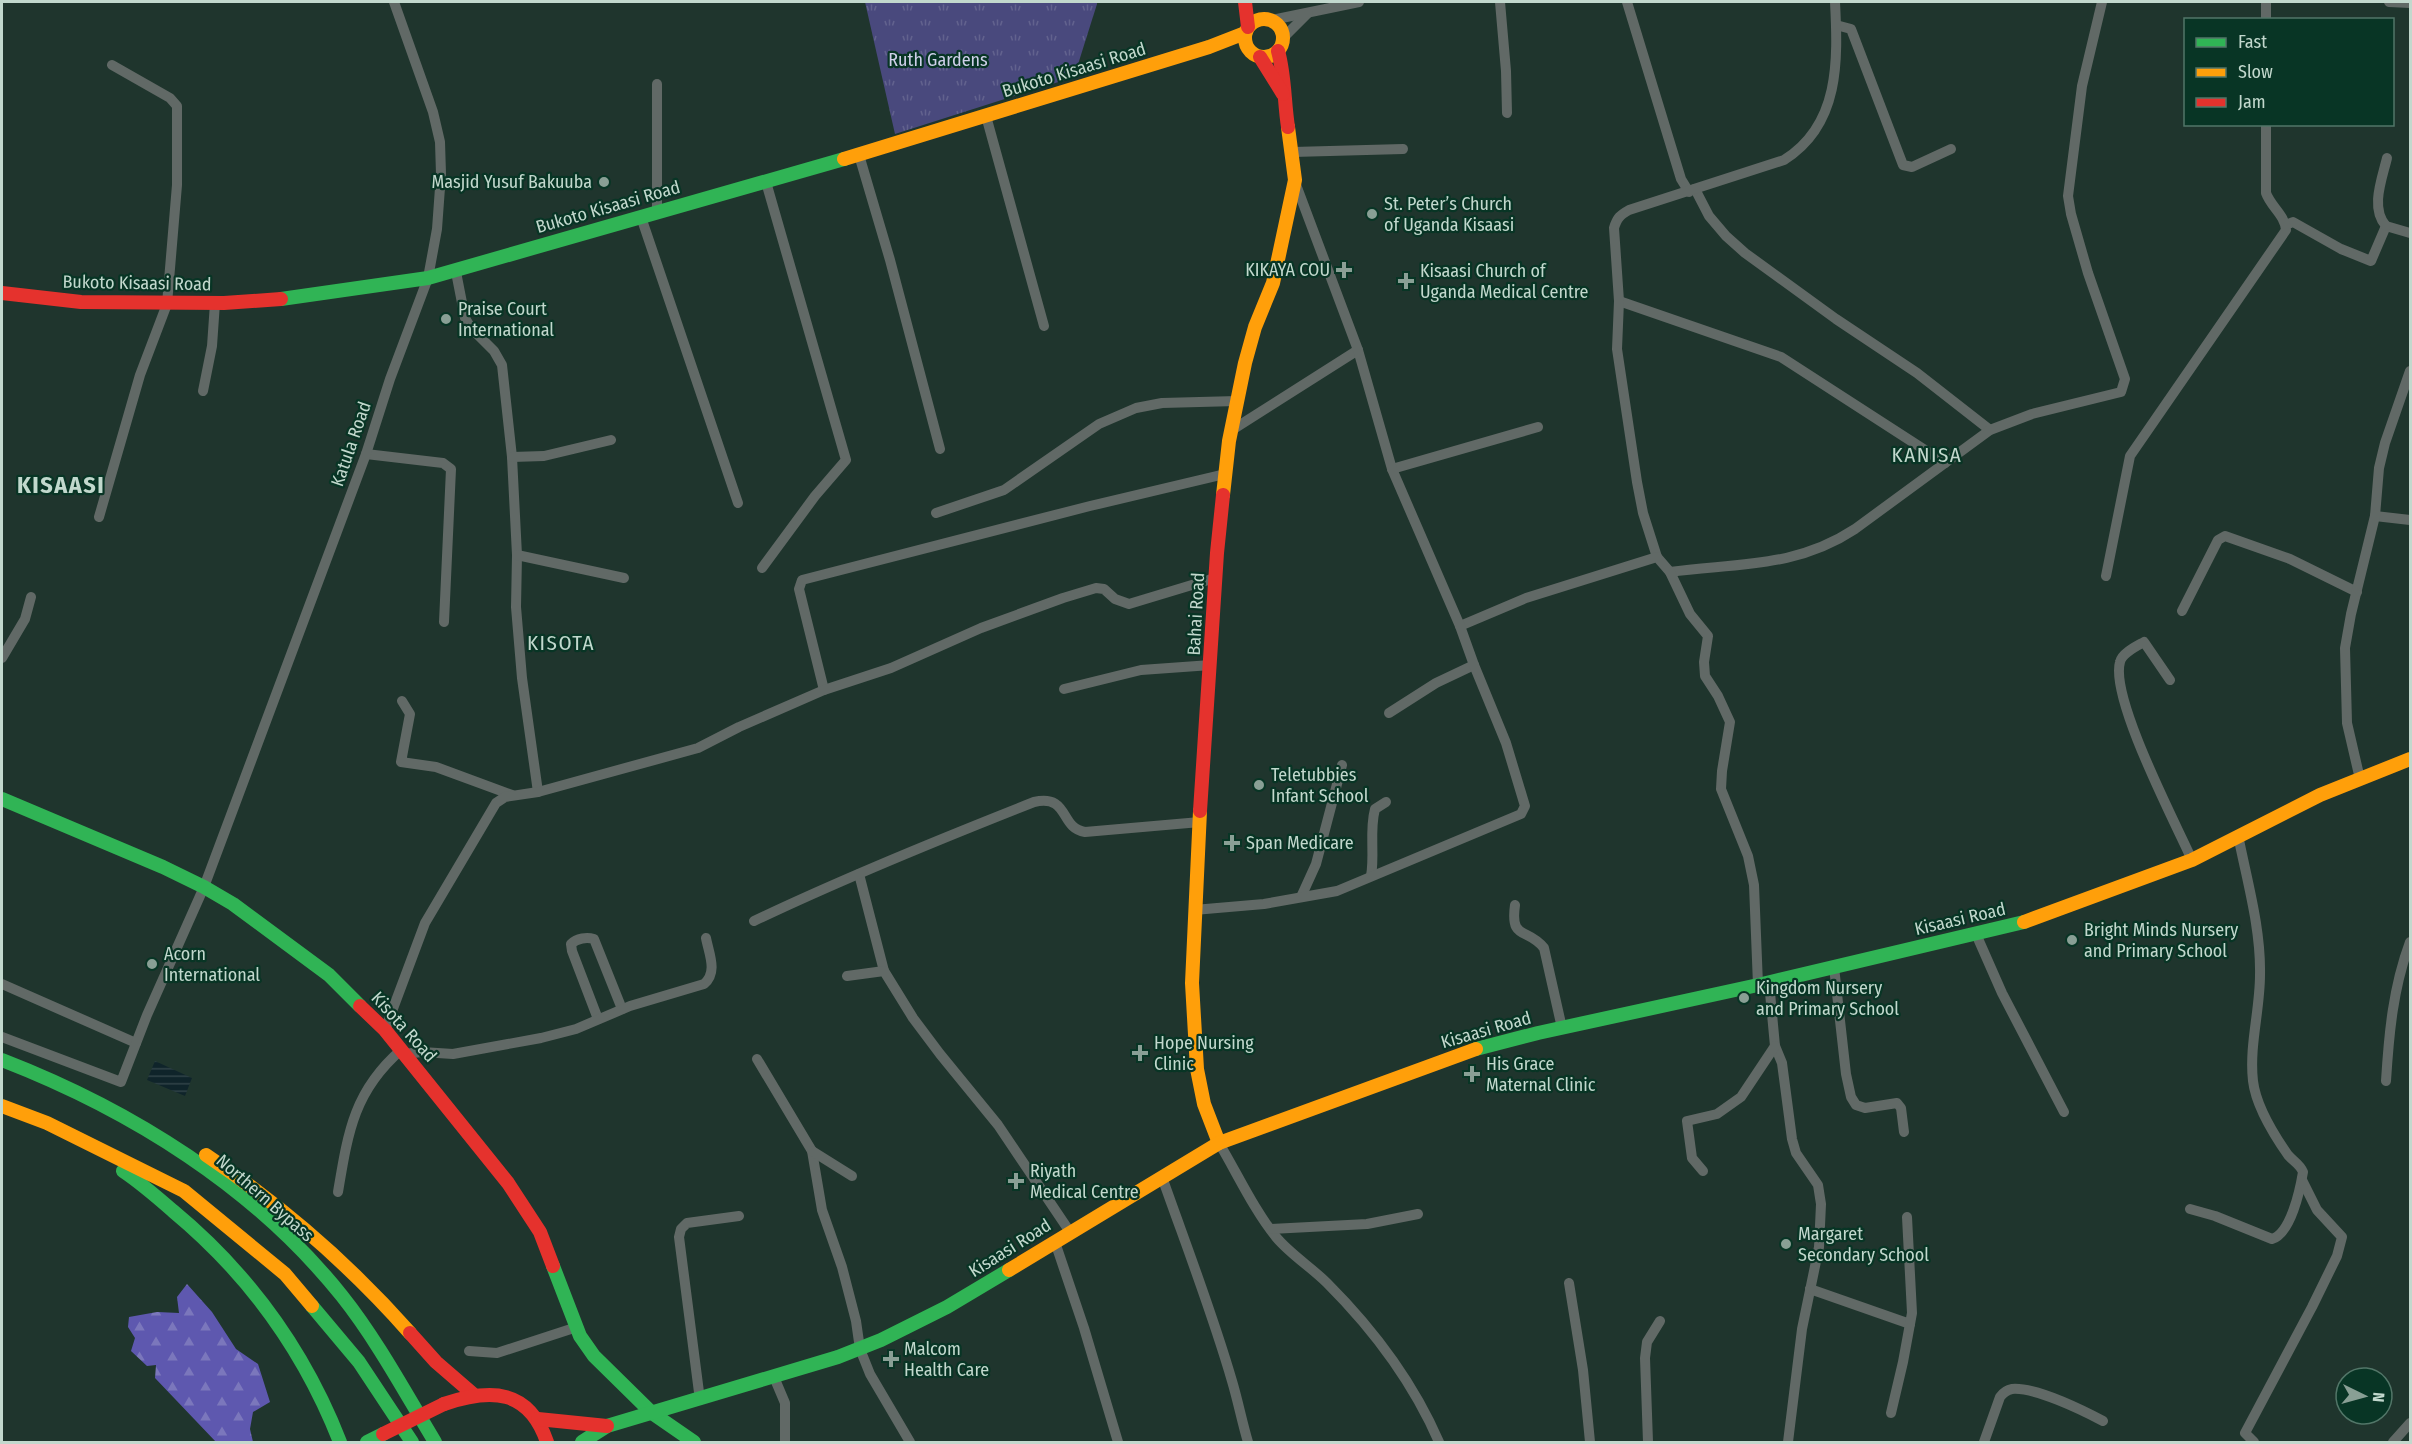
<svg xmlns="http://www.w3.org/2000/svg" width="2412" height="1444" font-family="'Fira Sans Condensed',sans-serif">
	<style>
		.forest { fill: url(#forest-firs) }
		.park { fill: url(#park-tufts) }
		.water { fill: url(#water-rules) }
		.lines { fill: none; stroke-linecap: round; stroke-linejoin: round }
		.street { stroke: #616966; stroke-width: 10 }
		.fast { stroke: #30b455; stroke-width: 14 }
		.slow { stroke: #ff9f0a; stroke-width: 14 }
		.jam { stroke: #e5322d; stroke-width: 14 }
		.jam-bridge { stroke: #e5322d; stroke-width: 14 }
		.poi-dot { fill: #899f95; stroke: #083525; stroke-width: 2 }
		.labels { text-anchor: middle; stroke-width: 4.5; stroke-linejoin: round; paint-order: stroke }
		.park-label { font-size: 18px; fill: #cfd0ea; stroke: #083525 }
		.street-label { font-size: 18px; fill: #c2d8cd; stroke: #083525 }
		.poi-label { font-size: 18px; fill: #c2d8cd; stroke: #083525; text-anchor: start }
		.quarter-label { font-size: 21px; letter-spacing: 1.5px; fill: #c2d8cd; stroke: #083525 }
		.district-label { font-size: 24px; font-weight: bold; letter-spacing: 1.5px; fill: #c2d8cd; stroke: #083525 }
	</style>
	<defs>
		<pattern id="forest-firs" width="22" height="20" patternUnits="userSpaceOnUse" patternTransform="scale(1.5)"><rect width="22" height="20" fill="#5e58af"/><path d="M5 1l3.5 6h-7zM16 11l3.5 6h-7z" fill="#7b77bc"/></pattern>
		<pattern id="park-tufts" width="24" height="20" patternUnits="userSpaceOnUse" patternTransform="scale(1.5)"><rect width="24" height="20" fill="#49497d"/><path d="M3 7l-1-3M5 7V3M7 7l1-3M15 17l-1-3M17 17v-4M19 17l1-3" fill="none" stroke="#62628e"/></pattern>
		<pattern id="water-rules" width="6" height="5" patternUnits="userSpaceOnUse" patternTransform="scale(1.5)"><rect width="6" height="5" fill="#0f242a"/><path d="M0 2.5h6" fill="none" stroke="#304348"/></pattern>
	</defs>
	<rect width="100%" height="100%" fill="#1f352d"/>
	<polygon class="forest" points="187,1284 212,1312 236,1349 258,1364 270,1402 253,1412 250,1429 253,1442 216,1442 155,1378 156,1365 147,1366 131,1351 135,1338 128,1327 129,1317 157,1312 179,1313 177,1297"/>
	<polygon class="park" points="865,2 1097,2 1097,4 1074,77 895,134"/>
	<polygon class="water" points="155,1061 192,1078 185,1096 147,1080"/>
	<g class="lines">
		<g class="street">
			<polyline points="1500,2 1506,71 1507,113"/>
			<polyline points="1627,2 1681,179 1689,192"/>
			<polyline points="2266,2 2266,20"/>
			<polyline points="2389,2 2410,3"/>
			<polyline points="1272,20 1359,2"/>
			<polyline points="1836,25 1851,29 1903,165 1912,167 1951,149"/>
			<polyline points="1283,38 1308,13"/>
			<polyline points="657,84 657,212"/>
			<polyline points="986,116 1044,326"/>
			<polyline points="1293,152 1403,149"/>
			<polyline points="859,155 890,260 940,449"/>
			<polyline points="1695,189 1709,216 1726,236 1745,253 1836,319 1917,373 1990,430"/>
			<polyline points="641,217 738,503"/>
			<polyline points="2286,225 2293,222 2341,249 2371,261 2386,226 2410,233"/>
			<path d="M2386,226C2370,208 2382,179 2387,158"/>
			<polyline points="456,272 465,318 471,328 494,351 502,365 512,457 517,555 516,607 522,678 538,792"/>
			<polyline points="1619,301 1781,357 1945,463"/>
			<polyline points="203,391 212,346 215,303"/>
			<polyline points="1232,430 1358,350"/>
			<polyline points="366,454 443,463 451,469 444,622"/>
			<polyline points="512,457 544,456 611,440"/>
			<polyline points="1392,469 1538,427"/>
			<polyline points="936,513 1004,490 1099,424 1136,408 1162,403 1237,401"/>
			<polyline points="2375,516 2410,520"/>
			<polyline points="99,517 140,375 167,304 177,185 177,106 170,98 112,65"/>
			<polyline points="517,555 624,578"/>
			<path d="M1657,557L1643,513L1637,482L1617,349L1619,301L1614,228C1617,218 1620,215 1629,210L1784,160C1840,125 1838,61 1835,2"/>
			<polyline points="762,568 815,496 846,460 766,182"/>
			<path d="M1670,572C1738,563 1796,568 1855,529L1990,430L2032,414L2121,392L2125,379L2088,273L2071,214L2068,196L2082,86L2102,2"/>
			<path d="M2106,576L2130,456L2286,230C2285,215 2271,207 2266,193V124"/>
			<polyline points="2182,611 2218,540 2225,536 2290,559 2357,592"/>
			<polyline points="1460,626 1526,598 1657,557 1670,572 1690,614 1708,636 1704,662 1705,676 1718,696 1730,722 1722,771 1721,789 1748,856 1754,885 1758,985"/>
			<polyline points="2,658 25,619 31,597"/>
			<path d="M2170,680L2144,642C2137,646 2122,653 2120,662C2110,698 2175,822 2192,860"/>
			<polyline points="1064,689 1141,670 1211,665"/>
			<polyline points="824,690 799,589 802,580 1090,506 1225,474"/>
			<polyline points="402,701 410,714 401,762 436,767 512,795"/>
			<polyline points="1389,713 1436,683 1474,665"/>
			<polyline points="2360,779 2347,723 2345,648 2351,614 2375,516 2379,468 2385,443 2410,371"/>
			<polyline points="859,874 884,971"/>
			<path d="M1371,876C1375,854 1369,831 1375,809L1386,802"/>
			<polyline points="1301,897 1316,864 1342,765"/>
			<path d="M1515,905C1510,941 1527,927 1544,948L1562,1028"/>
			<polyline points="1194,910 1264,904 1337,891 1521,814 1525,806 1506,743 1474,665 1460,626 1392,469 1358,350 1295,182"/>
			<path d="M754,921C846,877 940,839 1034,802C1070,794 1059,828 1085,832L1200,822"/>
			<polyline points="1976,934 2002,993 2064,1112"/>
			<polyline points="1834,967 1846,1074 1851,1097 1856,1105 1865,1108 1897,1103 1901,1108 1904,1132"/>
			<polyline points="847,976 884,971 913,1018 940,1054 998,1125 1070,1232"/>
			<polyline points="1769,982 1775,1046 1782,1063 1792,1139 1796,1153 1818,1185 1821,1204 1819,1247 1802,1329 1788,1442"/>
			<polyline points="2,984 136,1043"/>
			<path d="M598,1019L572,951L571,944C577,938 587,937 594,939L622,1009"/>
			<polyline points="385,1030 425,923 496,803 505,797 538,792 698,748 739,727 824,690 891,668 981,628 1063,598 1096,588 1104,589 1115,599 1129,604 1215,578"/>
			<polyline points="2,1037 121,1082 147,1015 204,887 366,454 390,379 428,278 437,229 441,174 440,142 433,112 394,2"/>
			<path d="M404,1054L422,1052L453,1054L541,1038L576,1029L630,1006L704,984C718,972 709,954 706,938"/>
			<polyline points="757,1059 812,1151 822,1210 842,1267 856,1321 860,1349 870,1374 910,1442"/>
			<path d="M2386,1081C2389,1033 2393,988 2410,942"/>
			<path d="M1219,1143C1237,1173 1254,1210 1276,1237C1290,1254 1311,1267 1327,1283C1373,1329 1413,1382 1439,1442"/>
			<polyline points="812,1151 852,1176"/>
			<polyline points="1703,1171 1692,1158 1687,1121 1717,1114 1741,1097 1775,1046"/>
			<path d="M1162,1177C1186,1245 1212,1312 1232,1381C1238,1401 1242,1422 1248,1442"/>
			<path d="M338,1192C348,1132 354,1091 401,1050"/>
			<path d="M2190,1209L2215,1216L2272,1239C2291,1233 2300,1190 2303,1172C2300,1164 2293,1161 2288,1155C2274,1135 2256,1106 2253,1081C2249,1046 2260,1010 2260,975C2261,928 2247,881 2238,835"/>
			<polyline points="1271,1229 1367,1224 1418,1214"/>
			<polyline points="1055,1242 1084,1328 1118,1442"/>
			<polyline points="1569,1283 1583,1370 1590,1442"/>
			<polyline points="1810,1289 1910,1324"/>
			<polyline points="469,1351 497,1353 577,1327"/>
			<polyline points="774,1377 785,1403 785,1442"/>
			<polyline points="700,1400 679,1237 681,1229 687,1223 739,1216"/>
			<polyline points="1891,1413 1903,1362 1912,1313 1907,1217"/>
			<polyline points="1648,1442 1645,1358 1647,1342 1660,1321"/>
			<path d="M1984,1442L2000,1397C2003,1393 2006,1390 2012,1389C2035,1387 2082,1410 2103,1421"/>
			<polyline points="2254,1442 2245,1433 2312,1307 2337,1256 2342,1237 2317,1210 2302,1180"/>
			<polyline points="2393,1442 2410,1423"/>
		</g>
		<g class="fast">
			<polyline points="281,299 428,278 844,159"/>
			<polyline points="2,799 163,867 204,887 233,904 329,975 360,1006"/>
			<polyline points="1476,1049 1538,1033 1758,985 2024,922"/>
			<path d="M2,1060C131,1110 255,1187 342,1296C377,1340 406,1394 435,1442"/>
			<path d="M123,1171C141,1183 157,1197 173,1211C249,1274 304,1350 340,1442"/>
			<polyline points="553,1266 580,1336 594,1356 652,1413 694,1442"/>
			<polyline points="312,1306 359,1362 412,1442"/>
			<polyline points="367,1442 383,1434"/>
			<polyline points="582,1442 607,1426 838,1357 881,1340 947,1307 1009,1270"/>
		</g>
		<g class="slow">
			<circle cx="1264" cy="38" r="19"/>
			<polyline points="844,159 1209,47 1245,33"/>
			<polyline points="1223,495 1229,441 1245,363 1255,327 1273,283 1295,180 1288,127"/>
			<polyline points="1200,811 1192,983 1197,1069 1204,1104 1219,1143"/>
			<polyline points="2024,922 2192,860 2320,795 2410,759"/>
			<polyline points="2,1106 47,1123 184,1191 285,1274 312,1306"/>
			<path d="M206,1155C282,1206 350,1265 410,1333"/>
			<polyline points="1009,1270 1219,1143 1476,1049"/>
		</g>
		<g class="jam">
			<polyline points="1245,2 1248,27"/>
			<path d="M1278,51C1285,76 1284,101 1288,127"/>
			<polyline points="1260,57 1283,94"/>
			<polyline points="2,293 81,302 224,303 281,299"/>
			<polyline points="1200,811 1217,553 1223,495"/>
			<polyline points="360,1006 385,1030 508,1183 540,1232 553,1266"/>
			<polyline points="410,1333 436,1362 473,1394"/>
			<path d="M444,1404C491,1388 529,1389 547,1442"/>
			<polyline points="538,1419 607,1426"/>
		</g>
		<polyline class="jam-bridge" points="383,1434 444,1404"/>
	</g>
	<g class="poi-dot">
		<circle cx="604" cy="182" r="6"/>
		<circle cx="1372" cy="214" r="6"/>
		<path d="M1341 261h6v6h6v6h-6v6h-6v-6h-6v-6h6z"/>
		<path d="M1403 272h6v6h6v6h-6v6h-6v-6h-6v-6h6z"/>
		<circle cx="446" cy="319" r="6"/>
		<circle cx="1259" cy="785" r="6"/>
		<path d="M1229 834h6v6h6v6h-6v6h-6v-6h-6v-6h6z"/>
		<circle cx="2072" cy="940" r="6"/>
		<circle cx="152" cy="964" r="6"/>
		<circle cx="1744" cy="998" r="6"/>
		<path d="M1137 1044h6v6h6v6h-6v6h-6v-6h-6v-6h6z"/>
		<path d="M1469 1065h6v6h6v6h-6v6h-6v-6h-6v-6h6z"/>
		<path d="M1013 1172h6v6h6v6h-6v6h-6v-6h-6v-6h6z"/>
		<circle cx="1786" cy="1244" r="6"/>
		<path d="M888 1350h6v6h6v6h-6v6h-6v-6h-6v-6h6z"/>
	</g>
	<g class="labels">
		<g class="park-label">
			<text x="938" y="66">Ruth Gardens</text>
		</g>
		<g class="street-label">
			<text transform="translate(1074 70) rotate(-17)" y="6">Bukoto Kisaasi Road</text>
			<text transform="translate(608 207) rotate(-16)" y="6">Bukoto Kisaasi Road</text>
			<text transform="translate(137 283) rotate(1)" y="6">Bukoto Kisaasi Road</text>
			<text transform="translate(351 444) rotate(-71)" y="6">Katula Road</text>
			<text transform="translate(1196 614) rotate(-87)" y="6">Bahai Road</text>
			<text transform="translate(1960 919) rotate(-13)" y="6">Kisaasi Road</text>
			<text transform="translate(404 1027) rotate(48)" y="6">Kisota Road</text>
			<text transform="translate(1486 1030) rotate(-16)" y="6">Kisaasi Road</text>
			<text transform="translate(265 1198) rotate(41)" y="6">Northern Bypass</text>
			<text transform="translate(1010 1248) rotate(-32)" y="6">Kisaasi Road</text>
		</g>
		<g class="poi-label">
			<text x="592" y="188" text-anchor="end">Masjid Yusuf Bakuuba</text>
			<text x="1384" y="210">St. Peter’s Church<tspan x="1384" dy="21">of Uganda Kisaasi</tspan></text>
			<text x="1330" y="276" text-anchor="end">KIKAYA COU</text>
			<text x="1420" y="277">Kisaasi Church of<tspan x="1420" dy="21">Uganda Medical Centre</tspan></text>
			<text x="458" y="315">Praise Court<tspan x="458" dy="21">International</tspan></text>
			<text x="1271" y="781">Teletubbies<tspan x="1271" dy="21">Infant School</tspan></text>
			<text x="1246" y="849">Span Medicare</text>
			<text x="2084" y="936">Bright Minds Nursery<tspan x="2084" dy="21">and Primary School</tspan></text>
			<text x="164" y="960">Acorn<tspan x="164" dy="21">International</tspan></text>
			<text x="1756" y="994">Kingdom Nursery<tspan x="1756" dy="21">and Primary School</tspan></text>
			<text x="1154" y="1049">Hope Nursing<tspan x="1154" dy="21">Clinic</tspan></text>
			<text x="1486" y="1070">His Grace<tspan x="1486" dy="21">Maternal Clinic</tspan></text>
			<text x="1030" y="1177">Riyath<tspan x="1030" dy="21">Medical Centre</tspan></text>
			<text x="1798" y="1240">Margaret<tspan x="1798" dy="21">Secondary School</tspan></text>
			<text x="904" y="1355">Malcom<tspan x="904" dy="21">Health Care</tspan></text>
		</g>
		<g class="quarter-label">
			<text x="1927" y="462">KANISA</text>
			<text x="561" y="650">KISOTA</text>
		</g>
		<g class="district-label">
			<text x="61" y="493">KISAASI</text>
		</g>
	</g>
	<rect width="2412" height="1444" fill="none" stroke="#c2d8cd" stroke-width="6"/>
	<rect x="2184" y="18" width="210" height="108" fill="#083525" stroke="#527668" stroke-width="1.5"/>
	<rect x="2196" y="38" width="30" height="9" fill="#30b455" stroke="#527668" stroke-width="1.5"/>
	<text x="2238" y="48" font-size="18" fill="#c2d8cd">Fast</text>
	<rect x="2196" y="68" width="30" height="9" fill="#ff9f0a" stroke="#527668" stroke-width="1.5"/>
	<text x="2238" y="78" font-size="18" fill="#c2d8cd">Slow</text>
	<rect x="2196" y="98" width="30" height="9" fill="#e5322d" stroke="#527668" stroke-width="1.5"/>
	<text x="2238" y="108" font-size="18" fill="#c2d8cd">Jam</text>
	<g transform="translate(2364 1396) rotate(95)"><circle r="28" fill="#083525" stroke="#527668" stroke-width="1.5"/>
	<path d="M0-4.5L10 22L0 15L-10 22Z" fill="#899f95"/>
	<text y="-9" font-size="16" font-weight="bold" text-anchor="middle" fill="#c2d8cd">N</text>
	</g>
</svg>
